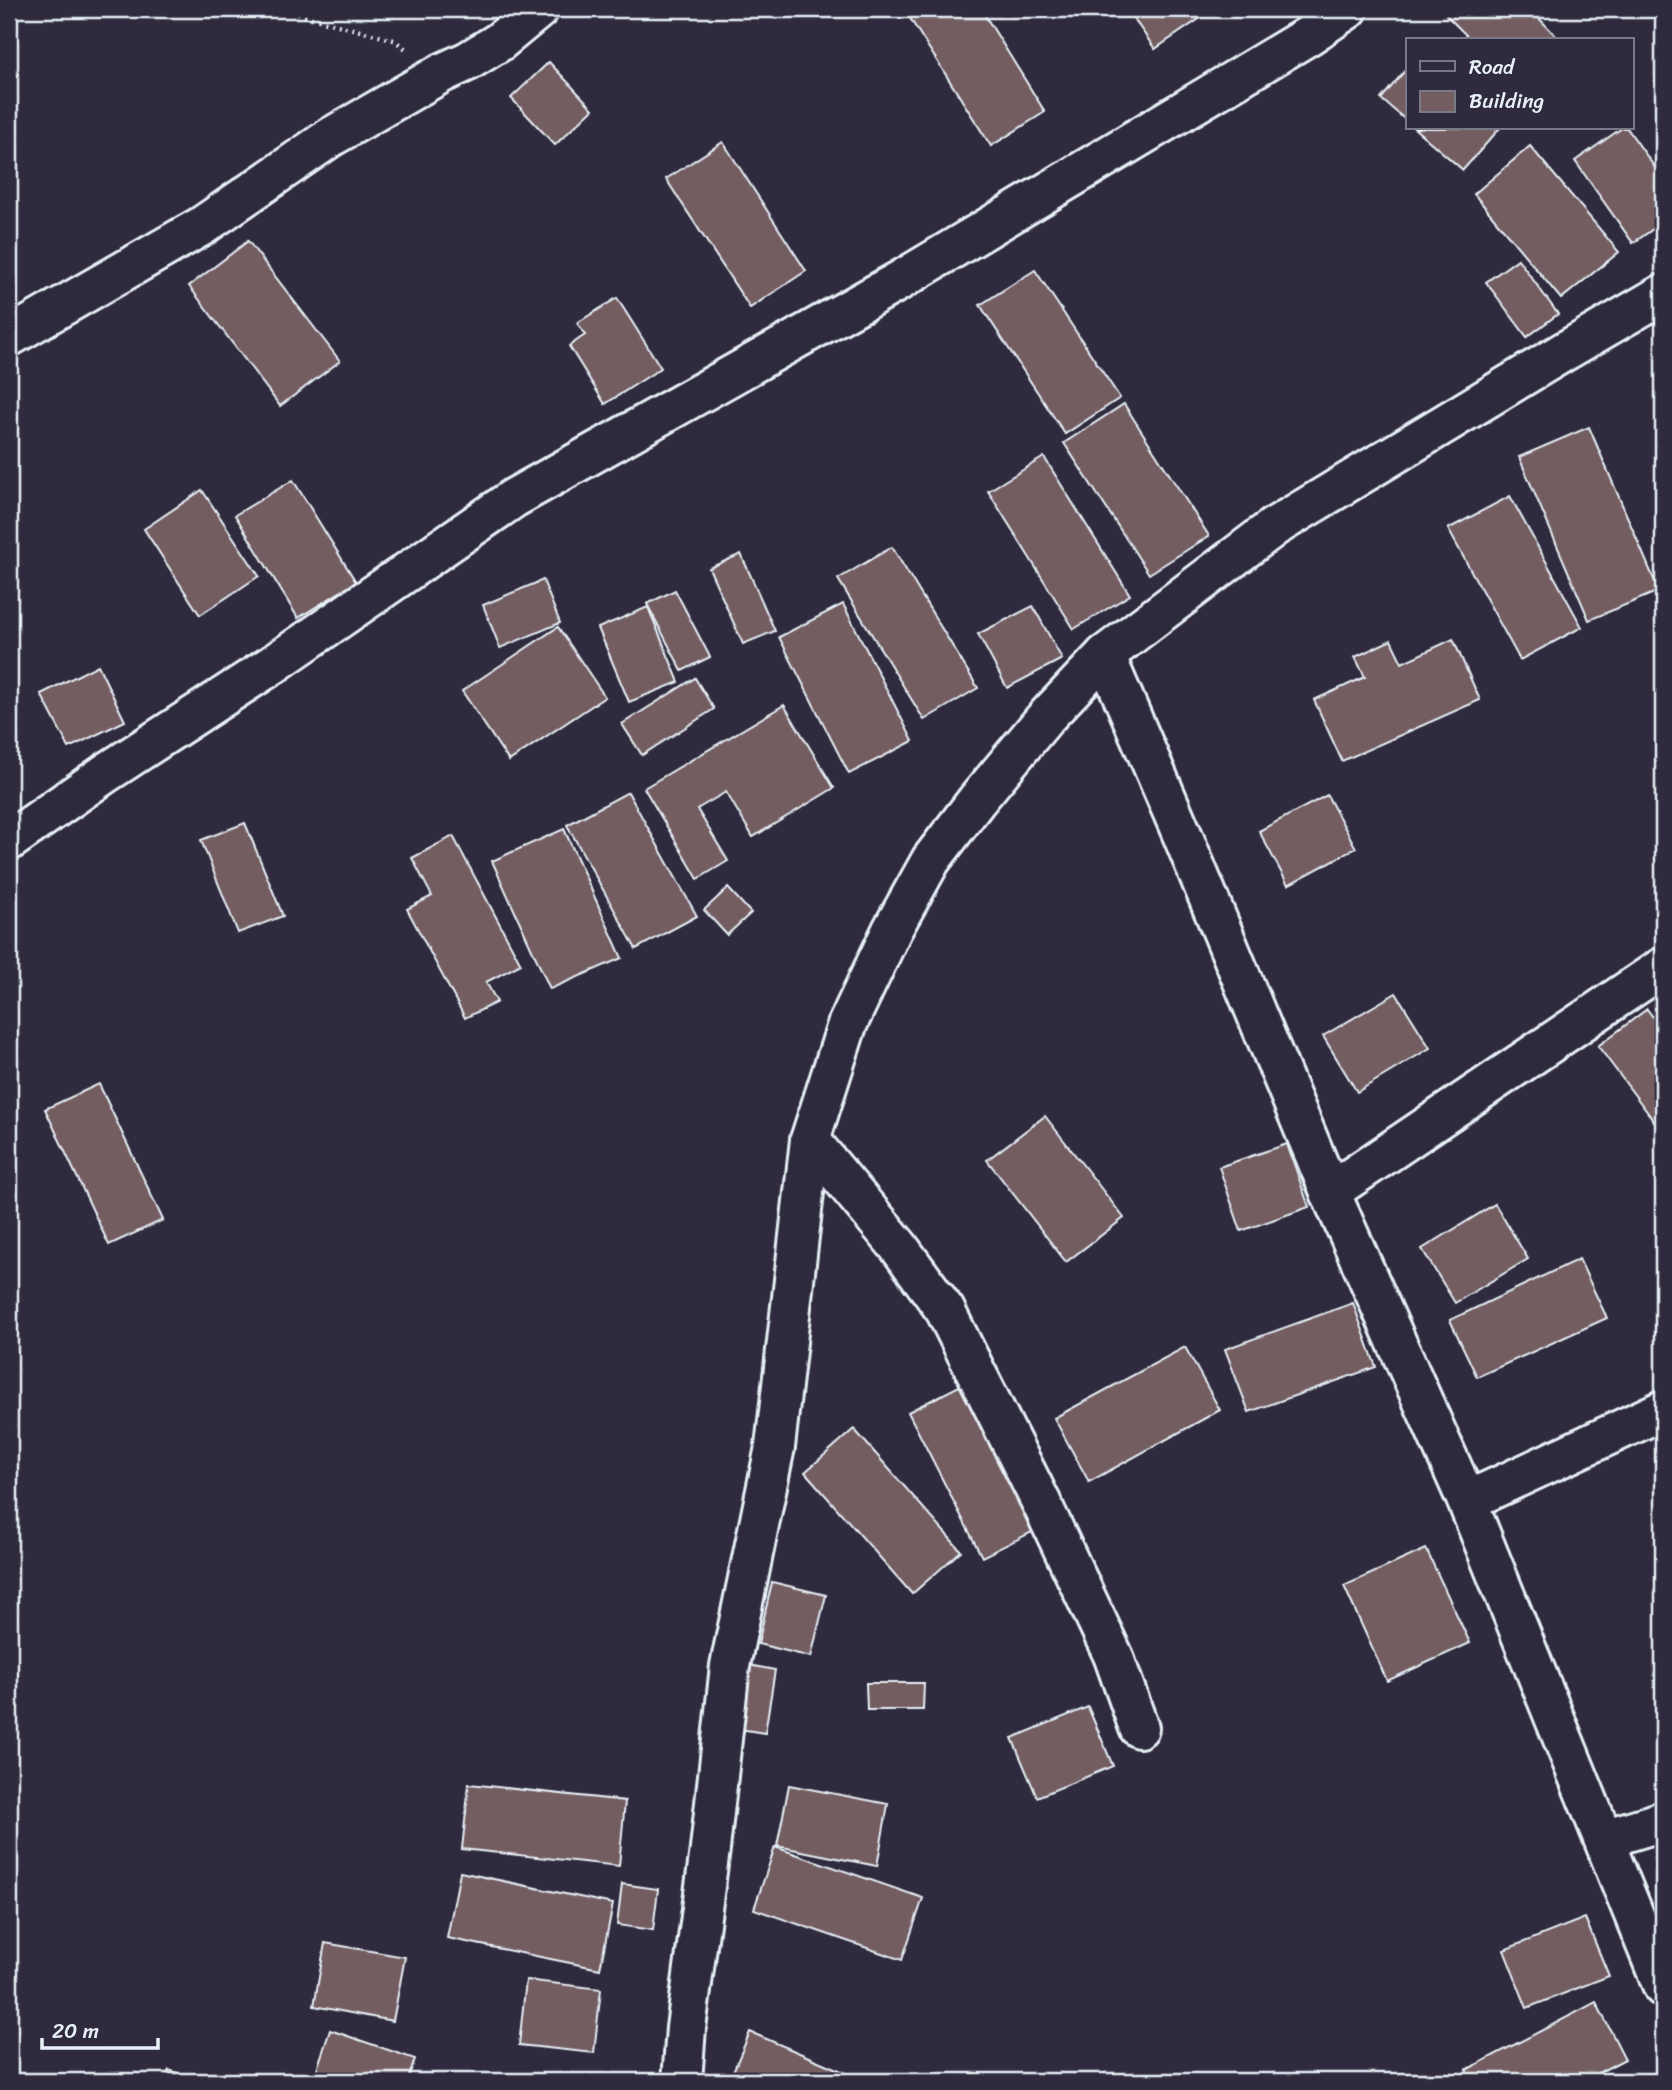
<svg xmlns="http://www.w3.org/2000/svg" width="1672" height="2090" font-family="Sriracha,sans-serif">
	<style>
		.building { fill: #735d60; stroke: #e8f1f8; stroke-width: 2 }
		.lines { fill: none; stroke-linecap: round; stroke-linejoin: round }
		.minor-casing { stroke: #e8f1f8; stroke-width: 44 }
		.path { stroke: #e8f1f8; stroke-width: 4.5; stroke-dasharray: 2 5; stroke-linecap: butt }
		.minor { stroke: #2f2a3d; stroke-width: 38 }
	</style>
	<rect width="100%" height="100%" fill="#2f2a3d"/>
	<filter id="ink" filterUnits="userSpaceOnUse"><feTurbulence type="fractalNoise" baseFrequency=".0143" numOctaves="2"/><feDisplacementMap in="SourceGraphic" scale="14" xChannelSelector="R" yChannelSelector="G"/><feConvolveMatrix kernelMatrix="1 2 1 2 8 2 1 2 1" color-interpolation-filters="sRGB"/></filter>
	<g filter="url(#ink)">
		<g class="building">
			<polygon points="904,9 981,9 1045,112 991,146"/>
			<polygon points="1127,9 1200,9 1205,15 1155,49"/>
			<polygon points="1452,9 1530,9 1560,40 1471,40 1446,15"/>
			<polygon points="549,62 593,109 555,145 511,98"/>
			<polygon points="1408,67 1408,122 1381,99"/>
			<polygon points="1414,128 1500,128 1463,170"/>
			<polygon points="1622,128 1627,128 1663,179 1663,222 1633,243 1575,161"/>
			<polygon points="723,142 806,271 750,308 666,179"/>
			<polygon points="1530,146 1619,252 1561,299 1474,194"/>
			<polygon points="248,241 340,361 280,406 189,286"/>
			<polygon points="1518,259 1558,314 1527,337 1486,282"/>
			<polygon points="1035,270 1120,398 1065,434 980,305"/>
			<polygon points="617,298 661,368 605,404 569,346 585,335 577,323"/>
			<polygon points="1124,404 1209,536 1149,574 1064,443"/>
			<polygon points="1589,427 1659,591 1589,620 1519,457"/>
			<polygon points="1044,457 1130,595 1074,629 988,491"/>
			<polygon points="293,480 356,582 298,618 235,515"/>
			<polygon points="202,490 259,576 200,615 144,529"/>
			<polygon points="1510,496 1582,627 1520,660 1448,529"/>
			<polygon points="892,547 978,688 924,720 838,579"/>
			<polygon points="741,554 775,631 743,644 709,568"/>
			<polygon points="543,580 560,623 500,648 483,605"/>
			<polygon points="675,590 710,657 682,671 647,604"/>
			<polygon points="843,604 913,741 849,774 779,637"/>
			<polygon points="1033,606 1062,659 1007,688 978,634"/>
			<polygon points="648,607 679,682 629,702 598,628"/>
			<polygon points="558,627 605,697 509,761 462,691"/>
			<polygon points="1453,639 1480,700 1342,761 1314,700 1365,677 1355,657 1391,640 1402,663"/>
			<polygon points="98,665 125,721 69,748 41,694"/>
			<polygon points="695,678 714,709 642,755 622,724"/>
			<polygon points="784,705 834,788 753,837 726,792 697,809 728,861 698,879 644,788"/>
			<polygon points="628,792 697,916 636,949 567,825"/>
			<polygon points="1327,795 1356,848 1288,885 1259,831"/>
			<polygon points="245,823 283,916 238,933 201,840"/>
			<polygon points="564,829 622,958 550,989 492,861"/>
			<polygon points="453,836 521,964 486,982 497,1002 465,1018 407,909 432,896 412,858"/>
			<polygon points="728,888 751,913 727,935 704,910"/>
			<polygon points="1396,993 1430,1048 1357,1092 1323,1036"/>
			<polygon points="1647,1009 1663,1031 1663,1133 1598,1046"/>
			<polygon points="99,1084 163,1220 109,1245 45,1109"/>
			<polygon points="1045,1116 1124,1218 1066,1262 987,1160"/>
			<polygon points="1287,1144 1309,1207 1241,1231 1219,1167"/>
			<polygon points="1495,1204 1528,1259 1455,1303 1422,1249"/>
			<polygon points="1579,1259 1607,1318 1477,1377 1450,1320"/>
			<polygon points="1353,1303 1376,1367 1249,1412 1225,1349"/>
			<polygon points="1185,1347 1220,1410 1089,1482 1054,1418"/>
			<polygon points="965,1383 1038,1529 982,1557 908,1412"/>
			<polygon points="854,1429 961,1551 912,1594 805,1472"/>
			<polygon points="1426,1549 1470,1643 1387,1681 1344,1586"/>
			<polygon points="772,1582 826,1595 811,1657 758,1644"/>
			<polygon points="743,1664 775,1670 765,1733 733,1728"/>
			<polygon points="866,1683 924,1683 923,1710 867,1710"/>
			<polygon points="1088,1707 1113,1766 1037,1797 1012,1738"/>
			<polygon points="469,1784 625,1801 619,1866 462,1849"/>
			<polygon points="789,1785 888,1804 877,1866 777,1846"/>
			<polygon points="775,1847 923,1898 902,1960 754,1909"/>
			<polygon points="460,1872 613,1904 600,1969 447,1938"/>
			<polygon points="622,1884 658,1889 653,1930 617,1925"/>
			<polygon points="1585,1918 1609,1976 1527,2008 1504,1950"/>
			<polygon points="325,1943 405,1957 393,2021 314,2006"/>
			<polygon points="526,1980 601,1989 594,2053 519,2045"/>
			<polygon points="1596,2002 1625,2059 1583,2081 1472,2081 1466,2070"/>
			<polygon points="330,2030 415,2059 407,2081 313,2081"/>
			<polygon points="750,2032 865,2081 729,2081"/>
			<polygon points="169,2070 199,2081 165,2081"/>
		</g>
		<g class="lines">
			<defs>
				<g id="minor">
					<polyline points="9,337 202,226 331,137 442,73 468,61 499,42 539,9"/>
					<polyline points="1105,655 1182,834 1330,1192 1467,1501 1663,1987"/>
					<polyline points="9,841 106,773 272,665 514,498 899,281 1308,36 1348,9"/>
					<polyline points="810,1140 899,1247 945,1310 1041,1502 1113,1655 1139,1728"/>
					<polyline points="1330,1192 1663,967"/>
					<polyline points="1467,1501 1663,1410"/>
					<polyline points="1604,1839 1663,1821"/>
					<polyline points="682,2081 686,2028 710,1849 730,1666 775,1447 810,1140 847,1025 892,930 931,860 977,800 1046,717 1105,655 1274,527 1565,351 1663,294"/>
				</g>
			</defs>
			<use href="#minor" class="minor-casing"/>
			<polyline class="path" points="292,9 304,16 394,40 406,49"/>
			<use href="#minor" class="minor"/>
		</g>
	</g>
	<rect width="1672" height="2090" fill="none" stroke="#2f2a3d" stroke-width="35"/>
	<rect x="18" y="18" width="1637" height="2055" fill="none" stroke="#e8f1f8" stroke-width="2.5" filter="url(#ink)"/>
	<rect x="1406" y="38" width="228" height="91" fill="#2f2a3d" stroke="#797a88" stroke-width="2"/>
	<rect x="1420" y="61" width="35" height="10" fill="#2f2a3d" stroke="#797a88" stroke-width="2"/>
	<text x="1469" y="74" font-size="21" fill="#e8f1f8">Road</text>
	<rect x="1420" y="91" width="35" height="21" fill="#735d60" stroke="#797a88" stroke-width="2"/>
	<text x="1469" y="108" font-size="21" fill="#e8f1f8">Building</text>
	<path d="M42 2038v10h116v-10" fill="none" stroke="#e8f1f8" stroke-width="3.5"/>
	<text x="52" y="2038" font-size="21" fill="#e8f1f8" stroke="#2f2a3d" stroke-width="5" paint-order="stroke">20 m</text>
</svg>
